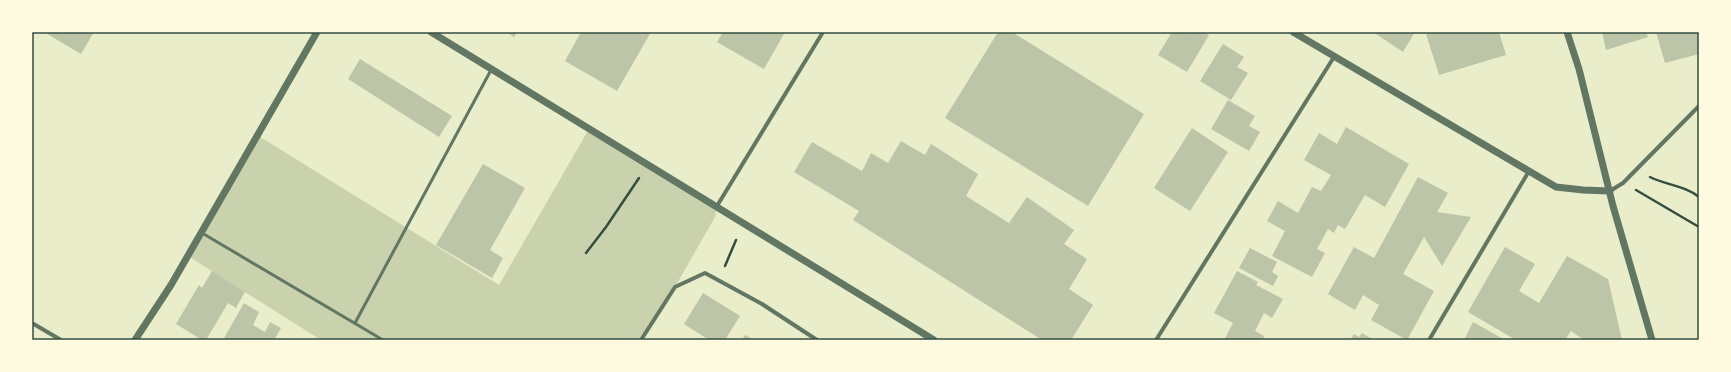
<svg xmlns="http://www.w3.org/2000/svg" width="1731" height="372" font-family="Helvetica,sans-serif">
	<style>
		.green { fill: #cad2ad }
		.building { fill: #bcc5a7 }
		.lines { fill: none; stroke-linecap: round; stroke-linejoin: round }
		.path { stroke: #344e41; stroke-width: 2.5 }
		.service { stroke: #617663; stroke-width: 3 }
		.minor { stroke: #617663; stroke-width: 4 }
		.tertiary { stroke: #617663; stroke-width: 7 }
		.neatline { fill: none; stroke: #344e41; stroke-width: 1.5 }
	</style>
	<rect width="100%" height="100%" fill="#e9edc9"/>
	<polygon class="green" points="589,129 717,206 715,217 675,287 641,340 321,340 188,256 257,135 499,285"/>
	<g class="building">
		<polygon points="44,32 94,32 81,54"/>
		<polygon points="506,32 517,32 514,37"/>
		<polygon points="581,32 651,32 617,91 565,61"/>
		<polygon points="723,32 785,32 764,69 717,42"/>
		<polygon points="998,32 1012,32 1144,114 1088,206 945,118"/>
		<polygon points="1172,32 1182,32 1185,34 1186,32 1204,32 1209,35 1187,72 1158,55"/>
		<polygon points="1373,32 1415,32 1403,52"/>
		<polygon points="1432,32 1499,32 1506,55 1439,75 1426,34"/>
		<polygon points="1602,32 1646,32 1648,37 1606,50"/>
		<polygon points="1656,32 1699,32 1699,54 1665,63"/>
		<polygon points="1223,44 1244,57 1237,67 1248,73 1231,100 1200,81"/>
		<polygon points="360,59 452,116 439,137 348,79"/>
		<polygon points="1228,100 1255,116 1249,126 1260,132 1249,151 1211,129"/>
		<polygon points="1346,127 1409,164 1385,207 1365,195 1345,229 1338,225 1334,233 1328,229 1317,249 1325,253 1312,277 1272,256 1285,231 1267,221 1278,201 1298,213 1312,187 1321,191 1331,175 1304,160 1319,133 1337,144"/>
		<polygon points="1192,128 1228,152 1190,211 1154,188"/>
		<polygon points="901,141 925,155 931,144 978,174 966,196 1009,223 1027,197 1074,230 1064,244 1087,259 1069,289 1093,305 1071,340 1042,340 853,220 859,211 794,172 812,142 862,171 871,153 888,163"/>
		<polygon points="483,164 525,188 490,250 503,258 492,278 436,245"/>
		<polygon points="1418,177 1448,193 1437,212 1471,217 1442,266 1424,237 1403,274 1434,291 1407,340 1371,320 1379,305 1363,295 1355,310 1328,294 1354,247 1374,258"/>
		<polygon points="1505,247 1535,264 1519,291 1539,303 1567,256 1608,279 1622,340 1584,340 1571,331 1565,340 1516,340 1468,312"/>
		<polygon points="1250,248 1277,262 1272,272 1278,276 1273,286 1239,268"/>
		<polygon points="212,271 245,292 236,308 228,303 206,340 202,340 176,324 199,285 202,288"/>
		<polygon points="1237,271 1258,282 1256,285 1283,299 1272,318 1264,313 1255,331 1264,336 1263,340 1224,340 1233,323 1214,313"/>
		<polygon points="703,293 740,316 725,340 709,340 684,324"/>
		<polygon points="244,303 259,312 253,325 265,332 270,322 281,328 274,340 223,340"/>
		<polygon points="1473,322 1505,340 1464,340"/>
		<polygon points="1362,333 1374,340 1350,340 1354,334 1359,337"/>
		<polygon points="745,335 754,340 742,340"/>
	</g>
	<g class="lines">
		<g class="path">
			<path d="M1650,177C1666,185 1686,186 1699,197"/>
			<polyline points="1636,190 1699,227"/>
			<polyline points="586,253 606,227 639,178"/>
			<polyline points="725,266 736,240"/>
		</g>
		<g class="service">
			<polyline points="202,233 383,340"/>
			<polyline points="355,323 491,70"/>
		</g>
		<g class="minor">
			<polyline points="1610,191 1623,183 1699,106"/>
			<polyline points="717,206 823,32"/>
			<polyline points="32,323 61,340"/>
			<polyline points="641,340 675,287 705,273 762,304 817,340"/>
			<polyline points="1156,340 1334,57"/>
			<polyline points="1429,340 1529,171"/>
		</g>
		<g class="tertiary">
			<polyline points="431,32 934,340"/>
			<polyline points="1293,32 1556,187 1583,190 1610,191"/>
			<polyline points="1567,32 1579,69 1613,206 1652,340"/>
			<polyline points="135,340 171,285 317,32"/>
		</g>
	</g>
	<rect width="1731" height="372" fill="none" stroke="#fefae0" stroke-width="66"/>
	<rect x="33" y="33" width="1665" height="306" class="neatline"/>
</svg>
